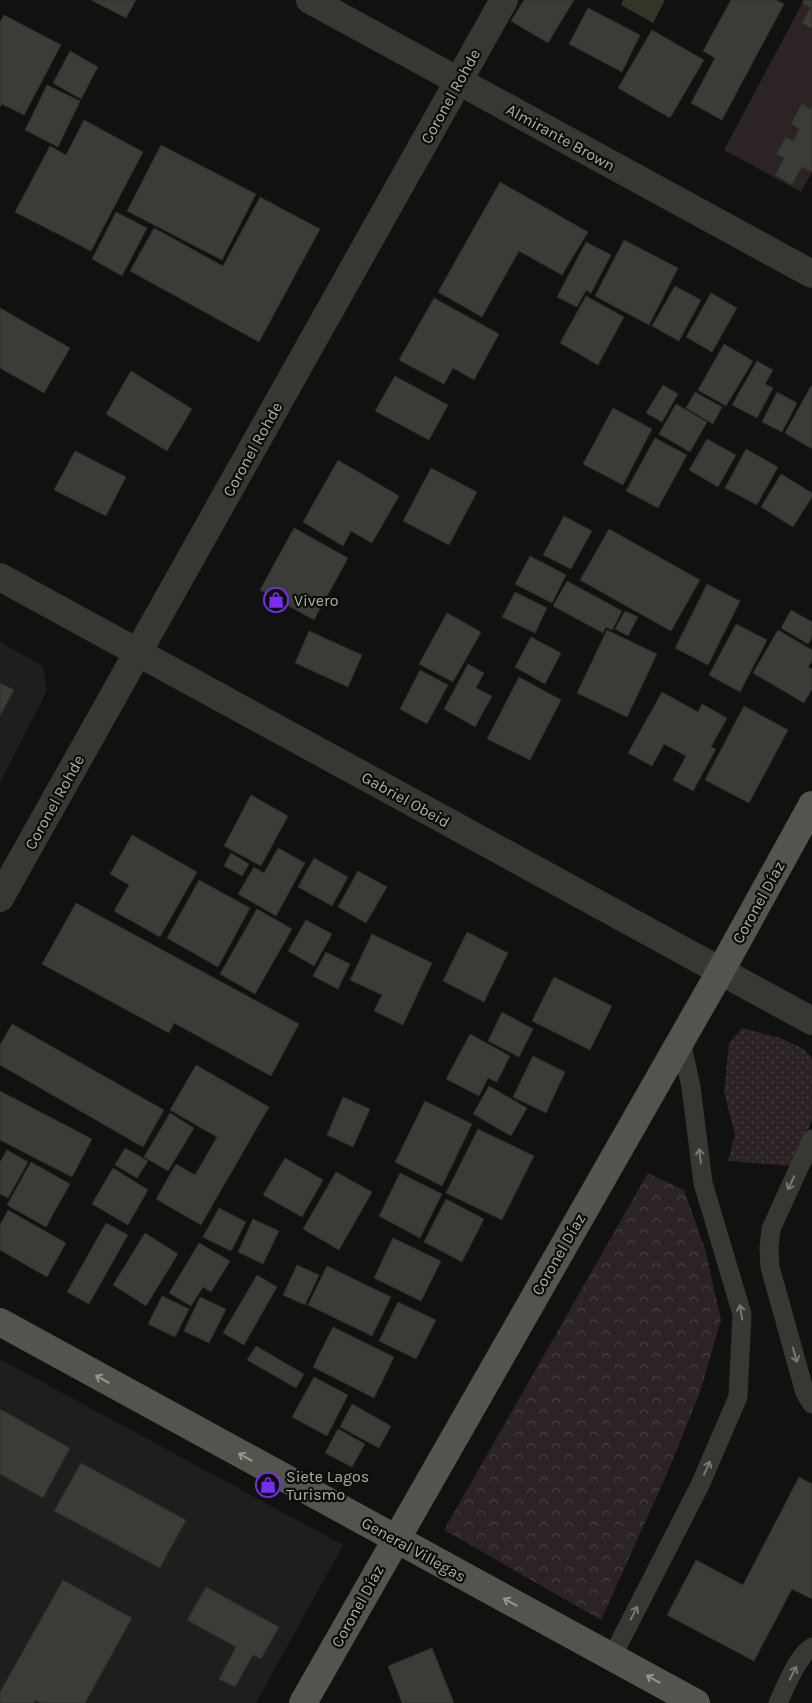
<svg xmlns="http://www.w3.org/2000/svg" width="812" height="1703" font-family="Karla,sans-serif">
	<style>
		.built { fill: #1d1f1c }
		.grass { fill: #2b2324 }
		.park { fill: url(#park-crowns) }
		.garden { fill: url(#garden-dots) }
		.water { fill: #323527 }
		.building { fill: #3a3c37; stroke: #2b2e2a }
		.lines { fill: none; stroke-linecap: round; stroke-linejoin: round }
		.lane { stroke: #363833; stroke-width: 19 }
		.street { stroke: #363833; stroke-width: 28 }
		.primary { stroke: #51554d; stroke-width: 28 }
		.oneway { stroke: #767b70 }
		.oneway2 { stroke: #949b8d }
		.labels { text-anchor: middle; stroke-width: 4.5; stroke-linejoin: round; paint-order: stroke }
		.street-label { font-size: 16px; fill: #abb2a2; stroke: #0c0c0b }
		.poi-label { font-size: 16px; fill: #abb2a2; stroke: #0c0c0b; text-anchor: start }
	</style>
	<defs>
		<pattern id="park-crowns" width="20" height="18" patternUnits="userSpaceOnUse" patternTransform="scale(1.25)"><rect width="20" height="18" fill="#2b2324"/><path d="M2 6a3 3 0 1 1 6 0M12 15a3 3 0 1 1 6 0" fill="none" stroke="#474141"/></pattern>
		<pattern id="garden-dots" width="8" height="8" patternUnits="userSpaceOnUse" patternTransform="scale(1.25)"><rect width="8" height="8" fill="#2b2324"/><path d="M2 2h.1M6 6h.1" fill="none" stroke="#474141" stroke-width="1.8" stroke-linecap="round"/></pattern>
	</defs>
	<rect width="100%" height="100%" fill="#111210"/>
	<g class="built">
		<polygon points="0,642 43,666 47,691 0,782"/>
		<polygon points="0,1359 343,1545 256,1703 0,1703"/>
	</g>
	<polygon class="grass" points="804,0 812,0 812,172 801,192 724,150"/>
	<polygon class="park" points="648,1173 684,1190 705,1249 721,1320 700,1392 666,1476 601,1620 444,1530"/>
	<polygon class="garden" points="742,1028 780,1038 804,1049 812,1059 812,1120 792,1166 728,1161 735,1134 724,1092 729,1043"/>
	<polygon class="water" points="623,0 665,0 653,23 621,5"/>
	<g class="building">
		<polygon points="91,0 136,0 126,18"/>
		<polygon points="524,0 574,0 548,43 511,21"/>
		<polygon points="731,0 776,0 784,4 722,120 691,103 715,58 703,51"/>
		<polygon points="804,0 812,0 812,29 802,23 810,8 802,3"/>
		<polygon points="588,8 640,35 622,72 569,44"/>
		<polygon points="4,15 61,45 24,115 2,104 0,107 0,23"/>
		<polygon points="652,30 704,60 670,118 618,88"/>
		<polygon points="70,51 98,67 81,99 53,83"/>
		<polygon points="47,85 80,101 58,147 25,130"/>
		<polygon points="802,103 810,109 812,105 812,171 811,172 802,167 792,185 775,175 784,158 776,154 786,137 793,141 799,129 791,124"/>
		<polygon points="84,120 143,152 91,251 15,212 50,146 66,155"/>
		<polygon points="161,145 256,194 222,260 127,211"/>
		<polygon points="500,182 588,232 562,275 519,251 482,317 438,292"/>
		<polygon points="260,197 320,229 259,342 130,271 154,228 223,266"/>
		<polygon points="116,212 147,228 122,276 92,259"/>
		<polygon points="624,240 678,268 649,325 595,296"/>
		<polygon points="586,242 611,255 591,293 586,290 577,307 557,297"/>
		<polygon points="675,286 701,300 679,341 652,326"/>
		<polygon points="711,293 737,308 712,352 686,337"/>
		<polygon points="586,296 624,317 598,365 560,343"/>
		<polygon points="434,298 499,334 474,380 453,368 444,384 399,360"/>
		<polygon points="0,308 70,348 44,393 0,368"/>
		<polygon points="724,344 753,361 726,406 698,390"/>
		<polygon points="757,361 773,370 765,384 773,388 757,418 732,405"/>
		<polygon points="131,371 192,409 167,451 106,414"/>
		<polygon points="395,376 448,405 429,440 375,411"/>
		<polygon points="663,385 678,394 662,422 646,413"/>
		<polygon points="811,386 812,386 812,449 785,433"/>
		<polygon points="695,392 722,407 713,424 686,408"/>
		<polygon points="777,392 797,403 782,432 762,422"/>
		<polygon points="676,404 707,422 690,452 659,434"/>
		<polygon points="613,408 652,429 623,485 583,464"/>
		<polygon points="655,438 687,455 658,508 626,491"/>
		<polygon points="707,439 736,455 718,487 689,470"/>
		<polygon points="746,449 778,467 757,505 725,488"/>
		<polygon points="75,451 126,477 106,516 54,490"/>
		<polygon points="338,460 399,496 372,543 351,531 343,546 303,522"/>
		<polygon points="431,468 477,492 449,545 403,521"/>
		<polygon points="781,474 812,493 812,497 793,527 761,507"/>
		<polygon points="564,516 592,531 571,569 543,555"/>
		<polygon points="294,528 348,558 314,620 260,590"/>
		<polygon points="609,529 700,580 671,631 580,580"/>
		<polygon points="530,556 566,575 552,603 515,584"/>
		<polygon points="567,581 622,611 612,630 606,627 603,633 553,606"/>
		<polygon points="707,584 740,601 708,665 675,648"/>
		<polygon points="515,592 547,608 535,633 502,617"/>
		<polygon points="791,610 812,622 812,637 808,644 781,628"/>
		<polygon points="625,611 638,617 628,636 615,629"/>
		<polygon points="447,613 481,632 453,682 419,664"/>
		<polygon points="736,624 767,640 740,692 709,675"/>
		<polygon points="607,630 657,654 627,717 577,693"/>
		<polygon points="778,630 812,650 812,661 808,667 812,669 812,689 804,703 753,673"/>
		<polygon points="309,631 362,655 348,687 295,663"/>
		<polygon points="531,637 561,653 545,684 515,667"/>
		<polygon points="468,664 484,673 476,688 492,696 475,727 444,709"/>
		<polygon points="420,670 448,685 427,724 400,709"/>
		<polygon points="519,677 561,700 530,760 487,739"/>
		<polygon points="0,683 14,690 0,716"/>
		<polygon points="662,692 698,712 702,704 727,718 711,747 716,749 693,791 673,780 686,756 664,744 652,766 628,753"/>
		<polygon points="744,706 788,730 749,803 705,780"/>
		<polygon points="251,795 288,816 261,866 224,846"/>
		<polygon points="132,835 197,872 160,937 114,911 129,885 110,874"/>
		<polygon points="278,848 305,863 276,916 238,894 254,867 264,873"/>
		<polygon points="231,853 249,864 242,876 224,866"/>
		<polygon points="314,858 348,877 332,906 298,887"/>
		<polygon points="358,871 387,887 366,923 338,907"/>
		<polygon points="199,880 250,908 218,967 167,938"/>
		<polygon points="76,903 299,1024 271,1076 174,1023 169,1033 42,964"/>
		<polygon points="257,909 292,929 255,994 220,974"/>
		<polygon points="306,920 332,934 314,966 288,951"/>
		<polygon points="467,932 508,953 484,1002 443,981"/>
		<polygon points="372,934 432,963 403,1025 374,1011 382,995 350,980"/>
		<polygon points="326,952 350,964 338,989 313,976"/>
		<polygon points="554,977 612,1006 590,1050 532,1021"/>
		<polygon points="502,1012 533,1029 519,1057 488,1041"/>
		<polygon points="12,1024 164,1110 143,1147 0,1065 0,1045"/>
		<polygon points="470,1034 510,1056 497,1082 488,1078 479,1096 446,1079"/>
		<polygon points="533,1056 565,1072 546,1113 513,1097"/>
		<polygon points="196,1065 269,1107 201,1225 156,1199 176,1164 195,1175 217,1137 170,1110"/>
		<polygon points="489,1086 527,1108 511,1136 473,1114"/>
		<polygon points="0,1091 92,1139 72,1177 0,1140"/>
		<polygon points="343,1097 370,1109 353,1147 327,1135"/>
		<polygon points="425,1101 472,1124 442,1186 395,1162"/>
		<polygon points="170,1113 194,1128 168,1171 144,1157"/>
		<polygon points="478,1129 534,1156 502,1220 446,1193"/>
		<polygon points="125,1148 148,1161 137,1178 115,1165"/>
		<polygon points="7,1150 28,1162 8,1198 0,1194 0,1162"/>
		<polygon points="285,1158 323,1180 302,1217 263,1195"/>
		<polygon points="31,1162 70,1184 46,1227 7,1205"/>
		<polygon points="113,1168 148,1190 128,1225 92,1204"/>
		<polygon points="336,1172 372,1192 339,1250 303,1229"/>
		<polygon points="400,1173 442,1194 420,1238 379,1216"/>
		<polygon points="446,1199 484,1219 462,1262 424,1242"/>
		<polygon points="219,1208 246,1222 231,1251 203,1237"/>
		<polygon points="8,1210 66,1243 47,1277 0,1250 0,1225"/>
		<polygon points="253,1219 279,1231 263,1264 238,1252"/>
		<polygon points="106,1223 128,1235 89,1304 67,1292"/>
		<polygon points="145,1233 178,1254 146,1306 113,1285"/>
		<polygon points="393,1238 441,1261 421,1301 374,1278"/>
		<polygon points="199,1243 230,1261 211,1292 203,1287 191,1306 169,1293"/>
		<polygon points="297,1265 319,1275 305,1305 283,1295"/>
		<polygon points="327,1266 391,1297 372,1336 308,1305"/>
		<polygon points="257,1275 277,1287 244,1345 223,1333"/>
		<polygon points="162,1296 189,1309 175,1337 148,1324"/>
		<polygon points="200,1297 226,1309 209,1343 184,1331"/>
		<polygon points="398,1302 436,1320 416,1359 379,1341"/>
		<polygon points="333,1327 394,1357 374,1398 313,1367"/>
		<polygon points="256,1346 304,1374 296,1388 247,1360"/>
		<polygon points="314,1377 348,1395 327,1436 292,1417"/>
		<polygon points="352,1404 391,1426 379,1448 340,1427"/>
		<polygon points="0,1409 70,1448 43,1498 0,1474"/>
		<polygon points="338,1429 365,1444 352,1467 325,1453"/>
		<polygon points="81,1463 186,1520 160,1568 54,1511"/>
		<polygon points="799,1477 812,1484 812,1599 792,1589 754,1661 667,1615 696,1560 743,1585"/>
		<polygon points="63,1580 132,1618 85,1703 41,1703 35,1700 34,1703 0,1703 0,1692"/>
		<polygon points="206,1587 279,1627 261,1659 253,1655 235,1687 219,1679 236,1647 187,1620"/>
		<polygon points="432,1648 454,1703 402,1703 388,1666"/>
	</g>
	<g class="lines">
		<g class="lane">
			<polyline points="812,1139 771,1229 769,1248 770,1267 805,1393 812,1404"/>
			<polyline points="612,1657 700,1485 738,1397 742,1314 703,1183 691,1087 681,1041"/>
			<path d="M778,1703C785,1688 798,1655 812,1647"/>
		</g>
		<g class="street">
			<polyline points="310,0 812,274"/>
			<polyline points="0,577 812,1021"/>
			<polyline points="0,898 504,0"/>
		</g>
		<g class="primary">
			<polyline points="0,1322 696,1703"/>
			<polyline points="303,1703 720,972 812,805"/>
		</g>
	</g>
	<defs><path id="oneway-shaft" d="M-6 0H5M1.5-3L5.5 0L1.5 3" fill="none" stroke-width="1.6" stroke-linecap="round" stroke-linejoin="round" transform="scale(1.25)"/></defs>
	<g class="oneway">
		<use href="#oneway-shaft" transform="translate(700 1156) rotate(-97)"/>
		<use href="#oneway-shaft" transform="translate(791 1183) rotate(115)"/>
		<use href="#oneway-shaft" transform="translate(741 1312) rotate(-99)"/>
		<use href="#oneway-shaft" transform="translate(795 1355) rotate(74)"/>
		<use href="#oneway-shaft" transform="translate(707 1468) rotate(-66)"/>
		<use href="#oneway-shaft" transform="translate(634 1613) rotate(-63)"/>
		<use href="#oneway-shaft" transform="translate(793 1673) rotate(-63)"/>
	</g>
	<g class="oneway2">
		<use href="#oneway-shaft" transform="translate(102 1379) rotate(-151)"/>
		<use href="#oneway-shaft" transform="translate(245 1457) rotate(-151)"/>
		<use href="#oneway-shaft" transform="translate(510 1602) rotate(-151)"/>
		<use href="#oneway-shaft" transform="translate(653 1679) rotate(-151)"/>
	</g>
	<defs>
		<symbol id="shop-ring" viewBox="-11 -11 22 22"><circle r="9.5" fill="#0c0c0b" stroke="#772ded" stroke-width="1.5"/><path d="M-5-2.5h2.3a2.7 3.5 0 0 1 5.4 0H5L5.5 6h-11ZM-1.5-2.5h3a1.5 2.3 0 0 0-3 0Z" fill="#772ded"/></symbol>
	</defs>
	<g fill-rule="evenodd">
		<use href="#shop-ring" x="262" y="586" width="28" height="28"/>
		<use href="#shop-ring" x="254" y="1471" width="28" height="28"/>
	</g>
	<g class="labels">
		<g class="street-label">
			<text transform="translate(450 96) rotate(-61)" y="6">Coronel Rohde</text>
			<text transform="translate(561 137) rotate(29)" y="6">Almirante Brown</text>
			<text transform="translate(252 449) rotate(-61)" y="6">Coronel Rohde</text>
			<text transform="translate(406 799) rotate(29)" y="6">Gabriel Obeid</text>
			<text transform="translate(54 802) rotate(-61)" y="6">Coronel Rohde</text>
			<text transform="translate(758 902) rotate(-61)" y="6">Coronel Díaz</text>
			<text transform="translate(558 1254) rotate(-60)" y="6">Coronel Díaz</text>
			<text transform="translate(414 1549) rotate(29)" y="6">General Villegas</text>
			<text transform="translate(357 1606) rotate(-61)" y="6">Coronel Díaz</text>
		</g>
		<g class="poi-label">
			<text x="294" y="606">Vivero</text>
			<text x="286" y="1482">Siete Lagos<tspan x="286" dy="18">Turismo</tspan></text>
		</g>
	</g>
</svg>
